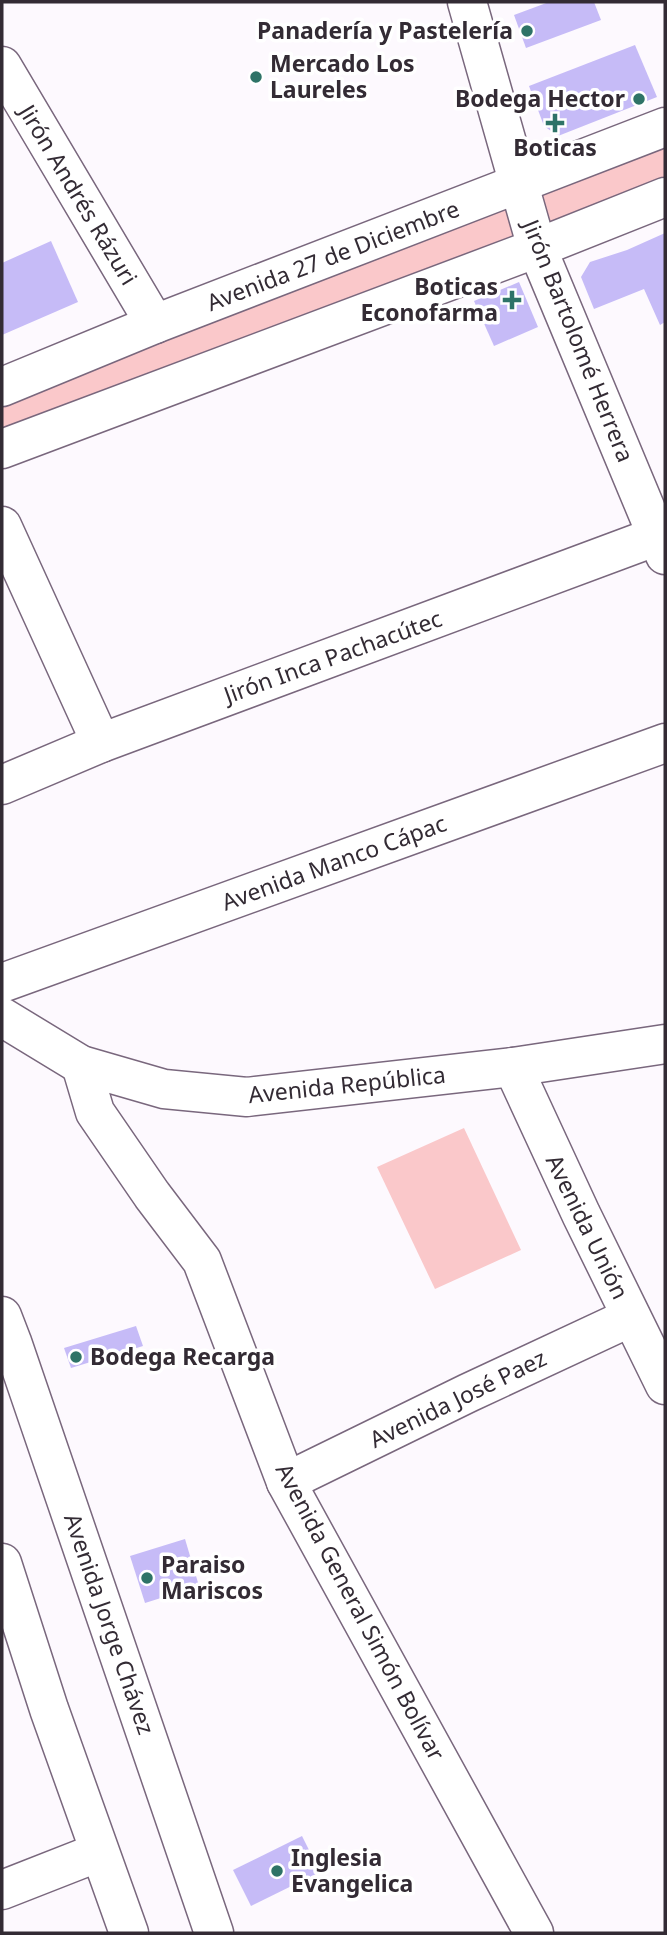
<svg xmlns="http://www.w3.org/2000/svg" width="667" height="1935" font-family="'Noto Sans',sans-serif">
	<style>
		.green { fill: #fac8ca }
		.building { fill: #c6bbf7 }
		.lines { fill: none; stroke-linecap: round; stroke-linejoin: round }
		.minor-casing { stroke: #79677d; stroke-width: 41 }
		.minor { stroke: #fff; stroke-width: 38 }
		.poi-dot { fill: #2e7367; stroke: #fff; stroke-width: 2.5 }
		.labels { text-anchor: middle; stroke-width: 7; stroke-linejoin: round; paint-order: stroke }
		.poi-label { font-size: 23px; font-weight: bold; fill: #332b34; stroke: #fff; text-anchor: start }
		.street-label { font-size: 23px; fill: #332b34; stroke: #fff }
	</style>
	<rect width="100%" height="100%" fill="#fdf9fe"/>
	<g class="green">
		<polygon points="665,137 665,188 545,234 533,190"/>
		<polygon points="509,198 523,241 2,440 2,396"/>
		<polygon points="464,1128 521,1250 435,1289 377,1167"/>
	</g>
	<g class="building">
		<polygon points="549,2 594,2 601,20 526,48 514,15"/>
		<polygon points="635,45 657,97 558,136 544,126 529,86"/>
		<polygon points="665,233 665,322 660,325 644,289 594,309 581,277 590,262 627,250"/>
		<polygon points="51,241 78,302 2,335 2,263"/>
		<polygon points="519,282 538,327 494,346 474,301"/>
		<polygon points="136,1326 143,1346 71,1368 64,1348"/>
		<polygon points="185,1539 199,1586 145,1603 130,1556"/>
		<polygon points="302,1836 320,1872 251,1906 233,1870"/>
	</g>
	<g class="lines">
		<defs>
			<g id="minor">
				<polyline points="467,2 537,248 665,555"/>
				<polyline points="2,66 155,324"/>
				<polyline points="2,387 155,324 665,127"/>
				<polyline points="2,449 537,248 665,197"/>
				<polyline points="2,526 101,743"/>
				<polyline points="2,785 101,743 665,533"/>
				<polyline points="2,983 665,743"/>
				<polyline points="2,1017 81,1065 164,1089 247,1097 513,1067 665,1044"/>
				<polyline points="81,1065 95,1112 152,1195 202,1261 286,1482 534,1933"/>
				<polyline points="513,1067 581,1214 665,1385"/>
				<polyline points="2,1316 12,1342 214,1933"/>
				<polyline points="286,1482 468,1393 631,1317"/>
				<polyline points="2,1563 49,1709 129,1933"/>
				<polyline points="2,1890 99,1852"/>
			</g>
		</defs>
		<use href="#minor" class="minor-casing"/>
		<use href="#minor" class="minor"/>
	</g>
	<g class="poi-dot">
		<circle cx="527" cy="31" r="7"/>
		<circle cx="256" cy="77" r="7"/>
		<circle cx="639" cy="99" r="7"/>
		<path d="M551.5 112.5h7v7h7v7h-7v7h-7v-7h-7v-7h7z"/>
		<path d="M508.5 289.5h7v7h7v7h-7v7h-7v-7h-7v-7h7z"/>
		<circle cx="76" cy="1357" r="7"/>
		<circle cx="147" cy="1578" r="7"/>
		<circle cx="277" cy="1871" r="7"/>
	</g>
	<g class="labels">
		<g class="poi-label">
			<text x="513" y="39" text-anchor="end">Panadería y Pastelería</text>
			<text x="270" y="72">Mercado Los<tspan x="270" dy="26">Laureles</tspan></text>
			<text x="625" y="107" text-anchor="end">Bodega Hector</text>
			<text x="555" y="156" text-anchor="middle">Boticas</text>
			<text x="498" y="295" text-anchor="end">Boticas<tspan x="498" dy="26">Econofarma</tspan></text>
			<text x="90" y="1365">Bodega Recarga</text>
			<text x="161" y="1573">Paraiso<tspan x="161" dy="26">Mariscos</tspan></text>
			<text x="291" y="1866">Inglesia<tspan x="291" dy="26">Evangelica</tspan></text>
		</g>
		<g class="street-label">
			<text transform="translate(78 195) rotate(59)" y="8">Jirón Andrés Rázuri</text>
			<text transform="translate(333 256) rotate(-21)" y="8">Avenida 27 de Diciembre</text>
			<text transform="translate(578 341) rotate(68)" y="8">Jirón Bartolomé Herrera</text>
			<text transform="translate(333 657) rotate(-20)" y="8">Jirón Inca Pachacútec</text>
			<text transform="translate(334 863) rotate(-20)" y="8">Avenida Manco Cápac</text>
			<text transform="translate(347 1085) rotate(-6)" y="8">Avenida República</text>
			<text transform="translate(587 1227) rotate(64)" y="8">Avenida Unión</text>
			<text transform="translate(458 1399) rotate(-26)" y="8">Avenida José Paez</text>
			<text transform="translate(360 1612) rotate(62)" y="8">Avenida General Simón Bolívar</text>
			<text transform="translate(109 1624) rotate(71)" y="8">Avenida Jorge Chávez</text>
		</g>
	</g>
	<rect width="667" height="1935" fill="none" stroke="#332b34" stroke-width="7"/>
</svg>
